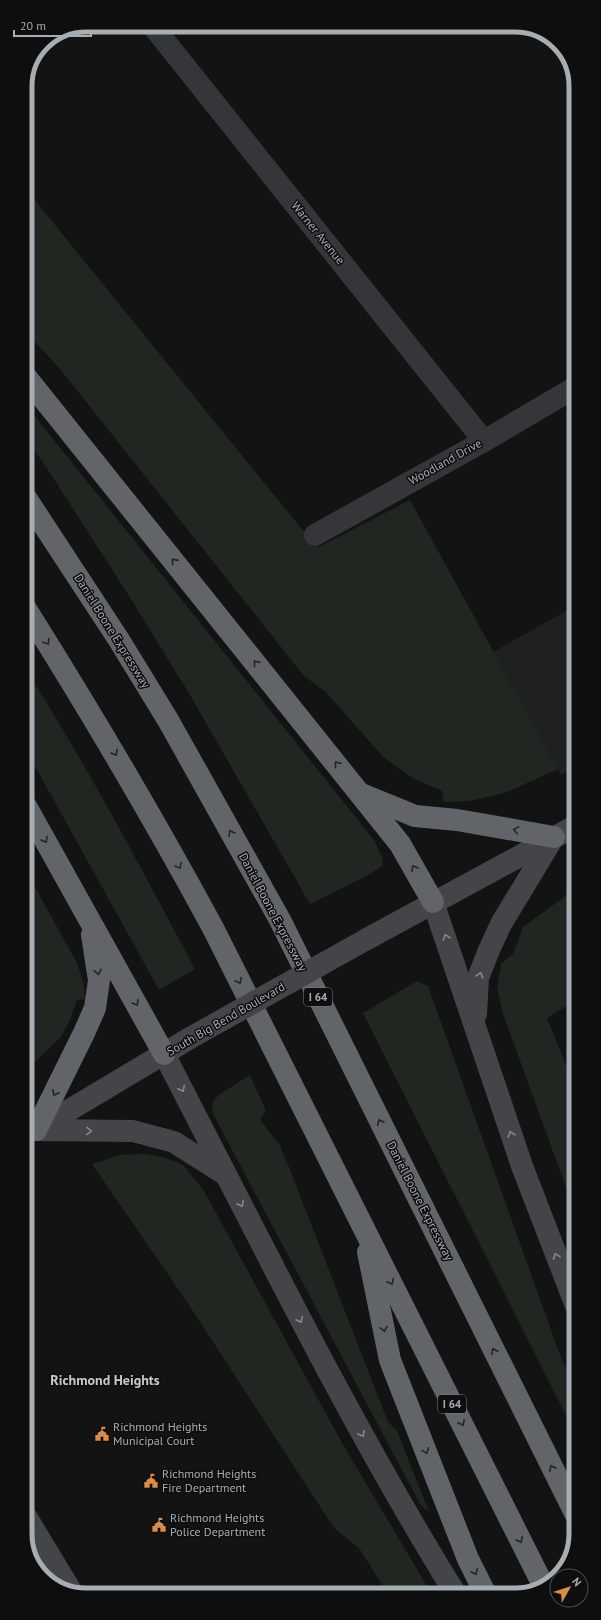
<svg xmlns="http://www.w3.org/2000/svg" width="601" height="1620" font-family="'PT Sans',sans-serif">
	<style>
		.built { fill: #1f2021 }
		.green { fill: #202620 }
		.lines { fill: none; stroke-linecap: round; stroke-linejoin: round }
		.street { stroke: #353639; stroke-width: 22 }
		.secondary { stroke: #434549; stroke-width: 22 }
		.highway { stroke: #616569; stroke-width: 22 }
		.secondary-bridge { stroke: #434549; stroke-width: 22 }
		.oneway { stroke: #232426 }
		.oneway2 { stroke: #83898e }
		.labels { text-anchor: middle; stroke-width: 3; stroke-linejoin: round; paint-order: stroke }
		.shield { fill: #0e0e0f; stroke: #787d82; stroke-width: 1 }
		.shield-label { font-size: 11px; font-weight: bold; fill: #a6adb3 }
		.street-label { font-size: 12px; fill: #a6adb3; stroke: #0e0e0f }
		.poi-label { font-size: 12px; fill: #a6adb3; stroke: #0e0e0f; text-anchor: start }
		.quarter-label { font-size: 14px; font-weight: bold; fill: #c7cbd0; stroke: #0e0e0f }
		.rim { fill: none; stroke: #a6adb3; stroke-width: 5 }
	</style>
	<rect width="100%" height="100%" fill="#131314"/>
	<polygon class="built" points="575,606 575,768 561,775 493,652"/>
	<g class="green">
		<polygon points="25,188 300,527 319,547 410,500 558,769 505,793 470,801 444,802 442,791 414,779 383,757 327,693 304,676 60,369 25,331"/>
		<polygon points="26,405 374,840 382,857 383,865 370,874 310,904 190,695 124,588 50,473 26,438"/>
		<path d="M26,670C88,767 141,868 195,969L159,990L26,750Z"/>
		<polygon points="26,871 77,963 84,984 85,999 77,1000 70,1020 60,1038 26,1070"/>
		<polygon points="575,889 575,1001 547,1018 575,1088 576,1215 503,1014 497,988 501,964 513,954 523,927"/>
		<polygon points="417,981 428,986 560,1355 576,1389 576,1435 363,1013"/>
		<polygon points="250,1075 266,1111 260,1120 279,1144 289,1167 388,1422 397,1431 429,1512 420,1504 212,1112 213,1101 220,1094"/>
		<polygon points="146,1154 166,1158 183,1165 204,1191 341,1441 431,1593 388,1594 359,1548 334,1528 187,1302 92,1164 120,1155"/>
	</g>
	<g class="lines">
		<g class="street">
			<polyline points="152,25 484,441"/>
			<polyline points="315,535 484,441 574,388"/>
		</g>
		<g class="secondary">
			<polyline points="433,902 522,1166 576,1306"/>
			<polyline points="367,939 575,826"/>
			<polyline points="476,1014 478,978 489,950 501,924 553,838"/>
			<path d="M164,1054C258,1235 347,1419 455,1593"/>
			<polyline points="36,1130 133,1131 174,1142 226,1175"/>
			<polyline points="36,1130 190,1038"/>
			<polyline points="27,1518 71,1591"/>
		</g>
		<g class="highway">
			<polyline points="26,377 400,844 433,902"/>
			<polyline points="26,498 119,640 168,720 280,920 576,1515"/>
			<path d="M26,609C92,714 154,819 213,928L543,1585"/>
			<polyline points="361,794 415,816 457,820 554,837"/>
			<polyline points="26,806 164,1054"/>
			<polyline points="36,1130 84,1033 95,1008 99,980 92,935"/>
			<polyline points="368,1252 390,1360 468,1559 485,1593"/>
		</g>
		<polyline class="secondary-bridge" points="190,1038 367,939"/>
	</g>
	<defs><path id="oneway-chevron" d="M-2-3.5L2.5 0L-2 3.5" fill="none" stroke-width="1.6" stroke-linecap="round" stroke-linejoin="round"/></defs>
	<g class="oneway">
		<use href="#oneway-chevron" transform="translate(174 561) rotate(-129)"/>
		<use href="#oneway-chevron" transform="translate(47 642) rotate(58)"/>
		<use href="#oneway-chevron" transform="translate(256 663) rotate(-129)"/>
		<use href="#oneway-chevron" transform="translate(115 753) rotate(59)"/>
		<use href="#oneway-chevron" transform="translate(337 764) rotate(-129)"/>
		<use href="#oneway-chevron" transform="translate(516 830) rotate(-170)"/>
		<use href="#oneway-chevron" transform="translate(231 833) rotate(-119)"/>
		<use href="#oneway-chevron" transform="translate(45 840) rotate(61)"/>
		<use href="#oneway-chevron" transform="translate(179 866) rotate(62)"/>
		<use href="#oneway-chevron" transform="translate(414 868) rotate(-119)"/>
		<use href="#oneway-chevron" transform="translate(98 972) rotate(80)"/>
		<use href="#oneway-chevron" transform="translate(239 981) rotate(63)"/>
		<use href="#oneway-chevron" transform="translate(136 1003) rotate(61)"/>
		<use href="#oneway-chevron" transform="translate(55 1093) rotate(116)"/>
		<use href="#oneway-chevron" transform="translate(380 1122) rotate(-116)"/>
		<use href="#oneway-chevron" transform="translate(391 1282) rotate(64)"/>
		<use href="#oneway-chevron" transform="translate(384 1329) rotate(78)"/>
		<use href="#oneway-chevron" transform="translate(494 1351) rotate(-116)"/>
		<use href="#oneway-chevron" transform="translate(462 1423) rotate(64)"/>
		<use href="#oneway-chevron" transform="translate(426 1451) rotate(69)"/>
		<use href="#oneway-chevron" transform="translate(552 1468) rotate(-117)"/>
		<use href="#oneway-chevron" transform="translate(520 1540) rotate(63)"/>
		<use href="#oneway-chevron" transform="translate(475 1572) rotate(65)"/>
	</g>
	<g class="oneway2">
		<use href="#oneway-chevron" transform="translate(446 937) rotate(-109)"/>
		<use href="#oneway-chevron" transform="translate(480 975) rotate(-74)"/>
		<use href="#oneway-chevron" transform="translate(182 1089) rotate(63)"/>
		<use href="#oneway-chevron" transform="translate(89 1131) rotate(1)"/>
		<use href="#oneway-chevron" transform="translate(511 1134) rotate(-109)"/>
		<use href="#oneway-chevron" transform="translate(241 1204) rotate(63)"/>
		<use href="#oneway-chevron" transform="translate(556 1256) rotate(-111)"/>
		<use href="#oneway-chevron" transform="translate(300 1320) rotate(63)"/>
		<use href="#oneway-chevron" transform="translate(362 1434) rotate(61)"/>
	</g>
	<defs>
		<symbol id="civic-bare" viewBox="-9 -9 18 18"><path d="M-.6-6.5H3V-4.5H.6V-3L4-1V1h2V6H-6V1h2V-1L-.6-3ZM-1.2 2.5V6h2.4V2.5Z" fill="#db8c45" stroke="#0e0e0f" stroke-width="2.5" paint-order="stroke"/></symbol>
	</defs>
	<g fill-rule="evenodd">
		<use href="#civic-bare" x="92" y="1424" width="20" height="20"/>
		<use href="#civic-bare" x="141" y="1471" width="20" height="20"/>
		<use href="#civic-bare" x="149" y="1515" width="20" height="20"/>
	</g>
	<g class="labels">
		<g class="shield">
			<rect x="304" y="988" width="28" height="18" rx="3"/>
			<rect x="438" y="1395" width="28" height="18" rx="3"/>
		</g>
		<g class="shield-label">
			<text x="318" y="1001">I 64</text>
			<text x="452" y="1408">I 64</text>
		</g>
		<g class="street-label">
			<text transform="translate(318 233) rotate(51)" y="4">Warner Avenue</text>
			<text transform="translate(445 462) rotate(-29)" y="4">Woodland Drive</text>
			<text transform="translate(112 631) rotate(58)" y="4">Daniel Boone Expressway</text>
			<text transform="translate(273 912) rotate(62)" y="4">Daniel Boone Expressway</text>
			<text transform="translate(226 1019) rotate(-30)" y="4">South Big Bend Boulevard</text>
			<text transform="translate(420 1201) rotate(63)" y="4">Daniel Boone Expressway</text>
		</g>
		<g class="poi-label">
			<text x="113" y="1431">Richmond Heights<tspan x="113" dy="14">Municipal Court</tspan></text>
			<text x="162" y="1478">Richmond Heights<tspan x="162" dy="14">Fire Department</tspan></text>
			<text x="170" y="1522">Richmond Heights<tspan x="170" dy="14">Police Department</tspan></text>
		</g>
		<g class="quarter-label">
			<text x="105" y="1385">Richmond Heights</text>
		</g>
	</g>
	<path d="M0 0H601V1620H0ZM86 32H515A54 54 0 0 1 569 86V1534A54 54 0 0 1 515 1588H86A54 54 0 0 1 32 1534V86A54 54 0 0 1 86 32Z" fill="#0e0e0f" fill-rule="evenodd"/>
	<path class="rim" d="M86 32H515A54 54 0 0 1 569 86V1534A54 54 0 0 1 515 1588H86A54 54 0 0 1 32 1534V86A54 54 0 0 1 86 32Z"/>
	<g transform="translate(569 1588) rotate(51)"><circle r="19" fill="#0e0e0f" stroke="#4b4e51"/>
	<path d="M0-3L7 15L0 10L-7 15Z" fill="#db8c45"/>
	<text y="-6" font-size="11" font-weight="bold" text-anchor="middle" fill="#a6adb3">N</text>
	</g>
	<path d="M14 30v6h77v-6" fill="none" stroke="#a6adb3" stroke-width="2"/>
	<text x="20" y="30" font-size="12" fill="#a6adb3" stroke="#0e0e0f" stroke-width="3" paint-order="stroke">20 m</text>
</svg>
